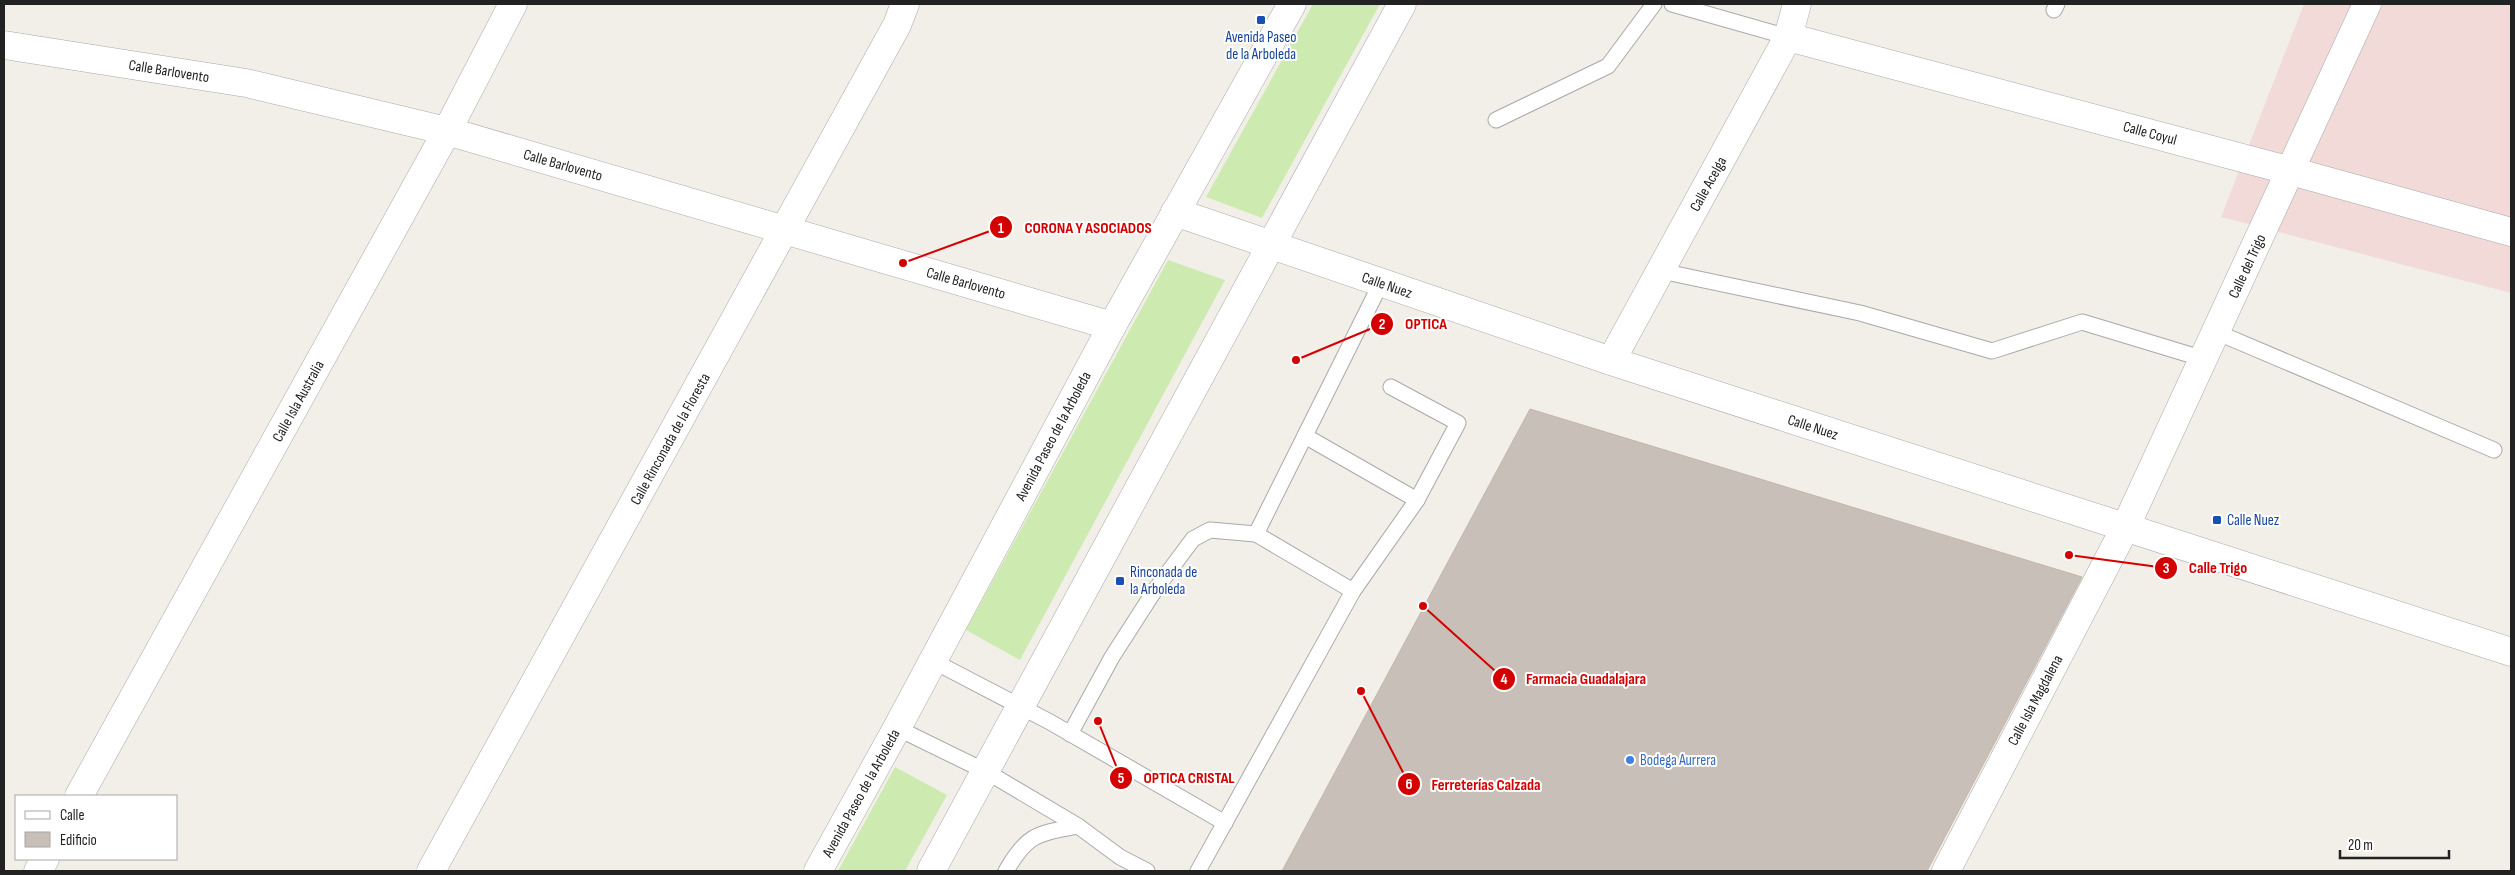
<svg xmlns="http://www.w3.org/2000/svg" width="2515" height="875" font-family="'Sofia Sans Condensed',sans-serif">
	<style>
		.commercial { fill: #f2dad9 }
		.grass { fill: #cdebb0 }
		.building { fill: #c7bfb8; stroke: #c4b6ab }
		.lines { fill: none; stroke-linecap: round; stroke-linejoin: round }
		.service-casing { stroke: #a9a9a9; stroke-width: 17 }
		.minor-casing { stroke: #a9a9a9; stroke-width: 29 }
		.tertiary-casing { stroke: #a9a9a9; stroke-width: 29 }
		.service { stroke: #fff; stroke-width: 15 }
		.minor { stroke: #fff; stroke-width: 28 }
		.tertiary { stroke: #fff; stroke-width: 28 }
		.transit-dot { fill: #1a4fb4; stroke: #fff; stroke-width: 2 }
		.shop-dot { fill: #3f7fe0; stroke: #fff; stroke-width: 2 }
		.labels { text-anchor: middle; stroke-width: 4; stroke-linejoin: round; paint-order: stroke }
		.transit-label { font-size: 15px; fill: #164399; stroke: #fff; text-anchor: start }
		.street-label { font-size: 15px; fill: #222; stroke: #fff }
		.shop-label { font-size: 15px; fill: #366cbe; stroke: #fff; text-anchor: start }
		.leader { fill: none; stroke: #d40000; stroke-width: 2 }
		.callout-dot { fill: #d40000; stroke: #fff; stroke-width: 2 }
		.mark-label { font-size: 15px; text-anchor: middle; font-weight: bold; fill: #fff }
		.callout-label { font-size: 16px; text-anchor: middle; font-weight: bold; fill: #d40000; stroke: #fff; stroke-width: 4; stroke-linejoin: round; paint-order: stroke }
	</style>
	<rect width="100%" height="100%" fill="#f2efe9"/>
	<polygon class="commercial" points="2304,4 2511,4 2511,293 2221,217"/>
	<g class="grass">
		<polygon points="1313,4 1380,4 1262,218 1206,197"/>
		<polygon points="1168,260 1225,280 1020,660 966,630"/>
		<polygon points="895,767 947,795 905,871 838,871"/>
	</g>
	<polygon class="building" points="1530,409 2082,577 1927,871 1282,871"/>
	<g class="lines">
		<defs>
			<g id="service">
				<polyline points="1672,4 1788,37"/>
				<polyline points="2054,10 2057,4"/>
				<polyline points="1496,120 1608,66 1654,4"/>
				<polyline points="1661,271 1860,313 1992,351 2082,322 2204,359"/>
				<polyline points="2216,332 2494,450"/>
				<polyline points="1305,436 1417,500"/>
				<polyline points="1256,534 1353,591"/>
				<polyline points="933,661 1050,722 1225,823"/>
				<polyline points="897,728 987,772 1078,826"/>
				<polyline points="1070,734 1112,657 1155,590 1193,539 1210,530 1256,534 1381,283"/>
				<path d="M1006,871C1028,833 1037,834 1078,826L1120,857L1147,871"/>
				<polyline points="1198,871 1353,591 1417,500 1458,423 1391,387"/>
			</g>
			<g id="minor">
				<polyline points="1788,37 2291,171 2511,232"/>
				<polyline points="4,45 246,83 447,131 1112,326"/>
				<polyline points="1175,212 1611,361 2511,652"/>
				<polyline points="1611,361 1788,37 1797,4"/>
				<polyline points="79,796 447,131 513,4"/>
				<polyline points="38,871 45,859"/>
				<polyline points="431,871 897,25 905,4"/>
				<polyline points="1946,871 2125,528 2367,4"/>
			</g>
			<g id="tertiary">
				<polyline points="818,871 897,728 1112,326 1292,4"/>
				<polyline points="931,871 1402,4"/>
			</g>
		</defs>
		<use href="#service" class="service-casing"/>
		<use href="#minor" class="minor-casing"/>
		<use href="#tertiary" class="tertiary-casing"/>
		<use href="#service" class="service"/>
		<use href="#minor" class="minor"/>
		<use href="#tertiary" class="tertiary"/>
	</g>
	<g class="transit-dot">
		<rect x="1256" y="15" width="10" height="10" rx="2.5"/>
		<rect x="2212" y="515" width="10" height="10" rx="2.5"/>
		<rect x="1115" y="576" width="10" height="10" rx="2.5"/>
	</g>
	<circle class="shop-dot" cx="1630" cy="760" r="5"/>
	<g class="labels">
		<g class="transit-label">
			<text x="1261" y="42" text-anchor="middle">Avenida Paseo<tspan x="1261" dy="17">de la Arboleda</tspan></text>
			<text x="2227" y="525">Calle Nuez</text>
			<text x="1130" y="577">Rinconada de<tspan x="1130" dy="17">la Arboleda</tspan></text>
		</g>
		<g class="street-label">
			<text transform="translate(169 71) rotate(9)" y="5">Calle Barlovento</text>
			<text transform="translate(2150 133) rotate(15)" y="5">Calle Coyul</text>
			<text transform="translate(563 165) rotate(16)" y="5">Calle Barlovento</text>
			<text transform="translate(1708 184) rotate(-61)" y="5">Calle Acelga</text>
			<text transform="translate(2247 266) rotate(-65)" y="5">Calle del Trigo</text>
			<text transform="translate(966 283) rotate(16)" y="5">Calle Barlovento</text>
			<text transform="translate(1387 285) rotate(19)" y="5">Calle Nuez</text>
			<text transform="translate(298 401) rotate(-61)" y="5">Calle Isla Australia</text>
			<text transform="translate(1813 427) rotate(18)" y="5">Calle Nuez</text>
			<text transform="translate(1053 436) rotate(-62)" y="5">Avenida Paseo de la Arboleda</text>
			<text transform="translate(670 439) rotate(-61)" y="5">Calle Rinconada de la Floresta</text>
			<text transform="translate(2035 700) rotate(-62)" y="5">Calle Isla Magdalena</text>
			<text transform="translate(861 793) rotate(-61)" y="5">Avenida Paseo de la Arboleda</text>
		</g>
		<g class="shop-label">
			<text x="1640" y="765">Bodega Aurrera</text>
		</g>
	</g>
	<path class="leader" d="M903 263L1001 227M1296 360L1382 324M2069 555L2166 568M1423 606L1504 679M1098 721L1121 778M1361 691L1409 784"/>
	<g class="callout-dot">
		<circle cx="903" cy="263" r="5"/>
		<circle cx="1296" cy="360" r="5"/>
		<circle cx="2069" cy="555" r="5"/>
		<circle cx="1423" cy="606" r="5"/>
		<circle cx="1098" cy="721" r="5"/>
		<circle cx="1361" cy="691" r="5"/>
		<circle cx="1001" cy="227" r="12"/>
		<circle cx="1382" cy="324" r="12"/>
		<circle cx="2166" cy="568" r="12"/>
		<circle cx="1504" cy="679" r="12"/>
		<circle cx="1121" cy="778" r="12"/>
		<circle cx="1409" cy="784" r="12"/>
	</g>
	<g class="mark-label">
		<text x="1001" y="233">1</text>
		<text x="1382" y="329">2</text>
		<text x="2166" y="573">3</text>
		<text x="1504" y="684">4</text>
		<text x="1121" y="783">5</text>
		<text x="1409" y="789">6</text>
	</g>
	<g class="callout-label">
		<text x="1088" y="233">CORONA Y ASOCIADOS</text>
		<text x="1426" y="329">OPTICA</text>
		<text x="2218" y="573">Calle Trigo</text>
		<text x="1586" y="684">Farmacia Guadalajara</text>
		<text x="1189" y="783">OPTICA CRISTAL</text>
		<text x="1486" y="790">Ferreterías Calzada</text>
	</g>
	<rect width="2515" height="875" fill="none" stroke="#222222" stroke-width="10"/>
	<rect x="15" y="795" width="162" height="65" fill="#ffffff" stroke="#a7a7a7"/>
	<rect x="25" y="811" width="25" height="8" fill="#ffffff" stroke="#a7a7a7"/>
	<text x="60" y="820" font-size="15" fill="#222222">Calle</text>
	<rect x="25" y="832" width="25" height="15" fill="#c7bfb8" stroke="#a7a7a7"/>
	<text x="60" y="845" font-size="15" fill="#222222">Edificio</text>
	<path d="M2340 850v8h109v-8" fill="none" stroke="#222222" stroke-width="2.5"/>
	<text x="2348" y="850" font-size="15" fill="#222222" stroke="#ffffff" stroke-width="4" paint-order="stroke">20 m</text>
</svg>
